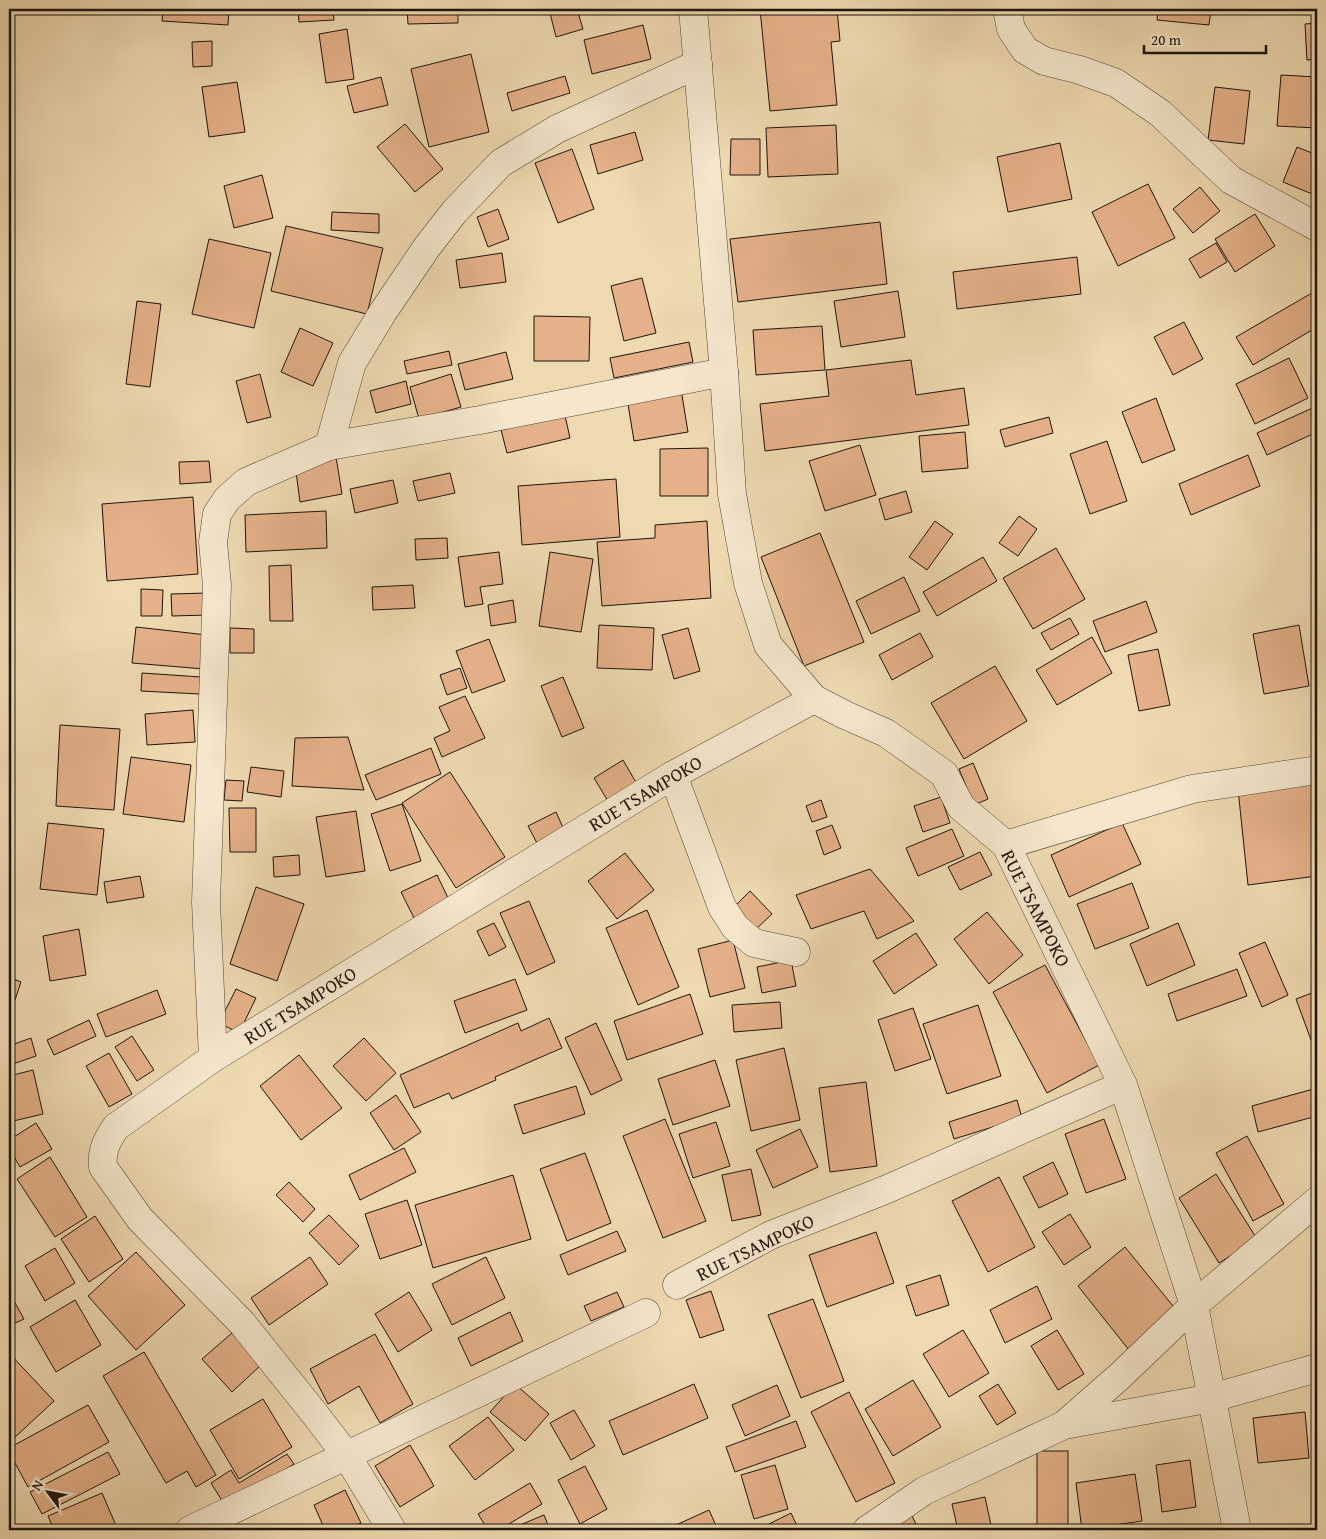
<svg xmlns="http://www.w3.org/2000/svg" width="1326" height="1539" font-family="'Gentium Book Plus',serif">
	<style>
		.building { fill: #e5b18a; stroke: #1d140c }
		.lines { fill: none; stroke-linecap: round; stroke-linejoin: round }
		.street-casing { stroke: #524535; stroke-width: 29 }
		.street { stroke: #f5e6cc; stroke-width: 28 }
		.labels { text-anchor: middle; stroke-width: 5; stroke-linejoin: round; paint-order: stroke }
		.street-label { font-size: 19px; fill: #1d140c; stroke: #f5e6cc }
	</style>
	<rect width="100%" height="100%" fill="#efd9b1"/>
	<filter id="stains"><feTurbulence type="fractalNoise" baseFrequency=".004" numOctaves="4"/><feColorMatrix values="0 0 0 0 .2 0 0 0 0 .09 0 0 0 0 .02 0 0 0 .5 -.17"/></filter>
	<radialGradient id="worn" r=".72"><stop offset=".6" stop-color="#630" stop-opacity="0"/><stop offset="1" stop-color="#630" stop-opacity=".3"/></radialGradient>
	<g class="building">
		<polygon points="163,9 229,9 228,25 162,21"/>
		<polygon points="298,9 333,9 334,20 299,22"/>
		<polygon points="339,9 378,9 378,13 339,14"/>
		<polygon points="407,9 458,9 458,23 408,24"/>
		<polygon points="549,9 577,9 583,29 556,37"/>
		<polygon points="760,9 837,9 840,41 831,42 837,105 770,111"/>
		<polygon points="1158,9 1211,9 1209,25 1157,20"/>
		<polygon points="1317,23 1317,59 1307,60 1305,24"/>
		<polygon points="643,25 651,59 592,74 584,40"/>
		<polygon points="347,29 354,79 326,83 319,34"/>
		<polygon points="212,41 212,66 193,67 192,42"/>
		<polygon points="471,54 489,132 429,147 411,69"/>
		<polygon points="1281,75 1317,77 1317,128 1277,126"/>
		<polygon points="565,76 570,93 512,111 507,93"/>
		<polygon points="381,77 388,105 354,113 347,86"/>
		<polygon points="237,82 245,132 209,137 202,87"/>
		<polygon points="1215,87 1250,91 1244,144 1208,140"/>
		<polygon points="405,124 443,169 415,192 377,147"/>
		<polygon points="836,125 838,174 768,177 766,128"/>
		<polygon points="635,132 643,160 598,174 590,145"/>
		<polygon points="731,139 760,139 760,175 730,175"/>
		<polygon points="1060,143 1072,199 1008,212 997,157"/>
		<polygon points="1297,147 1317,155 1317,196 1283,182"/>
		<polygon points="572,149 594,209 558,223 535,163"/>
		<polygon points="262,175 273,218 234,228 224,186"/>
		<polygon points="1148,184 1175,238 1118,266 1092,212"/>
		<polygon points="1200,187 1220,211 1193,233 1173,209"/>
		<polygon points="498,209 509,239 488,247 477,217"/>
		<polygon points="332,212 379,214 379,233 331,230"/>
		<polygon points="1255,214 1275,246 1235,272 1215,239"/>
		<polygon points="880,222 887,284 738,302 730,239"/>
		<polygon points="286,226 383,248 367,314 271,291"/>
		<polygon points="209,239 271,253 254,328 192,314"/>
		<polygon points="1216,243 1227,262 1200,278 1189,259"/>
		<polygon points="502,253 506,282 460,288 456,260"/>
		<polygon points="1077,257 1081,294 957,309 953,272"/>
		<polygon points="642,278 656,333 624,341 611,286"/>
		<polygon points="1317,290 1317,327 1253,365 1236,337"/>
		<polygon points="898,291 905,337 841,347 834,301"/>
		<polygon points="137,301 161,304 150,387 126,384"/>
		<polygon points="534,316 590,317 589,361 534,361"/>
		<polygon points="1184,322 1203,359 1173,375 1154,337"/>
		<polygon points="822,326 825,370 756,375 753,330"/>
		<polygon points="300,328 333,343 313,386 281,372"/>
		<polygon points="689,342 693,362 614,378 610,358"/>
		<polygon points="449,351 452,365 407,374 404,361"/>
		<polygon points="506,352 513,379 465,390 458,364"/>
		<polygon points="1289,358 1308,398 1255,424 1236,384"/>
		<polygon points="911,360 916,395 964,388 969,425 765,451 760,404 829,396 826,370"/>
		<polygon points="260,374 271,417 247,423 236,381"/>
		<polygon points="451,374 461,407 419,419 410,387"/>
		<polygon points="406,381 411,404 376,413 370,391"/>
		<polygon points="680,383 688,432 634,441 626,392"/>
		<polygon points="1156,398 1175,450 1142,463 1122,412"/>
		<polygon points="1317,406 1317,432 1267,455 1257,433"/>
		<polygon points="564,411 570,438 507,453 500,426"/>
		<polygon points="1049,417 1053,433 1005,447 1000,430"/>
		<polygon points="965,432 968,468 922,472 919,436"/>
		<polygon points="1107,441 1127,501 1090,514 1070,454"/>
		<polygon points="860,445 876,495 825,511 809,461"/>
		<polygon points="708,448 708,496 660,496 660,449"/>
		<polygon points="1248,455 1260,486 1191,515 1179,484"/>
		<polygon points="336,457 342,494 300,502 295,464"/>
		<polygon points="209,461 211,482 180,484 179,462"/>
		<polygon points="450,473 455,493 418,501 413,481"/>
		<polygon points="616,479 620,537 522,545 518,486"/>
		<polygon points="393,480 398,503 355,513 350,489"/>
		<polygon points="906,491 912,512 885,520 879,499"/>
		<polygon points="193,497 198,574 107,581 102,504"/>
		<polygon points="326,511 327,548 246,552 245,515"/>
		<polygon points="1019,516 1037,529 1018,556 999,543"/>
		<polygon points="707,521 711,598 602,606 597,542 655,538 655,525"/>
		<polygon points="935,521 953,534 927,570 909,557"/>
		<polygon points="820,533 864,642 804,666 761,557"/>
		<polygon points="447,538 448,558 416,560 415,539"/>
		<polygon points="1056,548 1085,599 1033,629 1003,578"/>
		<polygon points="499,552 503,584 480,587 483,604 465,607 458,557"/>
		<polygon points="550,552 593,559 581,632 539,626"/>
		<polygon points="983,557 997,581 937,616 923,592"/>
		<polygon points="291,565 293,621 270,621 269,566"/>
		<polygon points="904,577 920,611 871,634 856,601"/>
		<polygon points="413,585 415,608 373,610 372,587"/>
		<polygon points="141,589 163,590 162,616 141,616"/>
		<polygon points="208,593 208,615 172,616 171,594"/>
		<polygon points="513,600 516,622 491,626 488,605"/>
		<polygon points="1146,601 1157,632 1105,652 1093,621"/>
		<polygon points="1070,618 1079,634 1051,650 1041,633"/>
		<polygon points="599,625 654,628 652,670 597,668"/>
		<polygon points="1299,625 1309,686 1264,694 1253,634"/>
		<polygon points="136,627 207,635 204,669 132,663"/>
		<polygon points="230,628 254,629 254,653 230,653"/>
		<polygon points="688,628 700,671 674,679 662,635"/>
		<polygon points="920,633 933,657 892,680 879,655"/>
		<polygon points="1092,637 1112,673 1057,705 1036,670"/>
		<polygon points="489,639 505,681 472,693 456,651"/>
		<polygon points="1158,649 1170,705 1139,711 1128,655"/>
		<polygon points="995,666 1027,721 964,759 931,703"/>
		<polygon points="460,668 467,688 447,695 440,675"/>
		<polygon points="142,673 201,677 200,694 141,691"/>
		<polygon points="563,677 584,728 562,737 541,686"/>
		<polygon points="465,696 485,738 442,757 434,738 450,731 439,707"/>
		<polygon points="193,710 195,742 147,745 145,714"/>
		<polygon points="60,725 120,729 114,810 56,806"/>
		<polygon points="348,737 364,790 292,786 295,738"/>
		<polygon points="431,748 441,774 376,800 365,775"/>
		<polygon points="131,757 191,765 184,822 123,814"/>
		<polygon points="623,760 637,784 608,801 594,778"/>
		<polygon points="973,763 988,799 974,805 959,769"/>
		<polygon points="251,767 284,771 281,797 247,792"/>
		<polygon points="450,772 505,857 456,888 402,803"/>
		<polygon points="1317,779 1317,876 1248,885 1238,789"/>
		<polygon points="226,780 244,781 242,801 224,800"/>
		<polygon points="941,797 950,823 923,832 914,806"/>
		<polygon points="821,800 827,817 812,822 806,806"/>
		<polygon points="402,804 421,861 390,871 371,814"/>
		<polygon points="229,808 256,808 256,852 230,852"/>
		<polygon points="356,811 365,871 326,877 316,817"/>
		<polygon points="556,812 565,832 538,845 528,826"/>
		<polygon points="48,823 104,829 97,895 40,889"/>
		<polygon points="1122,823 1141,864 1069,897 1051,855"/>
		<polygon points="832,825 841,848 824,855 816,831"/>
		<polygon points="952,829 964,856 918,876 906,848"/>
		<polygon points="980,852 992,875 960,890 948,867"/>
		<polygon points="625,853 654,890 617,919 588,881"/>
		<polygon points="299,855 300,875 274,877 273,857"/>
		<polygon points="870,869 914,921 877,939 864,911 811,929 796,895"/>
		<polygon points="437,875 451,904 415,920 401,892"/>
		<polygon points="140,876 144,897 107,903 104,882"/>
		<polygon points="1132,883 1149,928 1095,949 1077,904"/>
		<polygon points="256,887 304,904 277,981 230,964"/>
		<polygon points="750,891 772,914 754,931 732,909"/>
		<polygon points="529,901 555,962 527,975 500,913"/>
		<polygon points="647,910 679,987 638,1005 606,928"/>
		<polygon points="987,912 1023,955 989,984 954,939"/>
		<polygon points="494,923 506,947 489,956 477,931"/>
		<polygon points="1178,923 1195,965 1147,986 1130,944"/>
		<polygon points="79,929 86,975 50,981 43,936"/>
		<polygon points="916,933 937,965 894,994 873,961"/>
		<polygon points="733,940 745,988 710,997 698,949"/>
		<polygon points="1265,942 1288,995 1262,1007 1239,953"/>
		<polygon points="791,960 796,986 762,993 757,967"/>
		<polygon points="1045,965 1099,1065 1047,1093 993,992"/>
		<polygon points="1237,969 1247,996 1177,1021 1168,994"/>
		<polygon points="9,977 21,982 9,1018"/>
		<polygon points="515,979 527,1010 465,1033 454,1001"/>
		<polygon points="236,989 256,998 239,1033 219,1023"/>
		<polygon points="157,990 166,1014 106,1037 97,1014"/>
		<polygon points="1317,991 1317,1047 1314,1048 1296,999"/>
		<polygon points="690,994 703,1034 627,1060 614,1021"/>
		<polygon points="780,1002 782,1028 734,1032 732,1005"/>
		<polygon points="978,1005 1001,1076 947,1094 923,1024"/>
		<polygon points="913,1008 931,1059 895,1071 878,1020"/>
		<polygon points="549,1018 562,1048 495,1077 496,1080 452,1099 449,1093 414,1108 400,1075 518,1023 521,1031"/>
		<polygon points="89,1020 96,1036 54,1055 47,1040"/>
		<polygon points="596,1023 622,1080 591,1095 565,1038"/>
		<polygon points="132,1036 154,1070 137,1081 115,1047"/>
		<polygon points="31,1038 36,1056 10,1065 9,1046"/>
		<polygon points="364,1038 396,1073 366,1101 333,1066"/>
		<polygon points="784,1048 800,1120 751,1131 736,1060"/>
		<polygon points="109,1053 132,1094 109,1107 86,1066"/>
		<polygon points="299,1055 342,1108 301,1140 260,1086"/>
		<polygon points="715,1060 730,1106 673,1125 658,1079"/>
		<polygon points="33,1070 43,1114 9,1122 9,1076"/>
		<polygon points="866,1082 877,1166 830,1172 819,1088"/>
		<polygon points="576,1086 585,1114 523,1134 514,1105"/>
		<polygon points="1317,1088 1317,1116 1258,1132 1252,1106"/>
		<polygon points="396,1095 421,1132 394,1150 370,1113"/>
		<polygon points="1017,1100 1022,1118 954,1139 949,1122"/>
		<polygon points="665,1119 706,1221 663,1238 623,1136"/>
		<polygon points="1104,1119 1126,1179 1086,1193 1065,1134"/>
		<polygon points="716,1122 730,1166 693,1178 679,1134"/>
		<polygon points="36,1123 52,1149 20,1167 9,1148 9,1140"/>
		<polygon points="800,1129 818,1167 773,1188 756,1150"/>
		<polygon points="1247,1136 1284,1204 1253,1221 1216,1153"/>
		<polygon points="404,1148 416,1172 360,1200 349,1175"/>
		<polygon points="585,1153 611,1223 567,1241 540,1169"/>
		<polygon points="50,1157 87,1217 55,1237 17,1179"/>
		<polygon points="1053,1162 1068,1194 1039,1208 1023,1177"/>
		<polygon points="751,1169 761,1215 732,1221 722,1175"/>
		<polygon points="1216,1174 1257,1239 1219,1263 1179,1198"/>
		<polygon points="513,1175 531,1239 433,1268 415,1205"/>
		<polygon points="9,1177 15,1194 9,1197"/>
		<polygon points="999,1177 1035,1247 988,1272 952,1201"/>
		<polygon points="289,1182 315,1209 303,1222 276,1195"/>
		<polygon points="407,1200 422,1245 380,1259 365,1214"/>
		<polygon points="1070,1214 1091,1247 1064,1265 1042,1232"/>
		<polygon points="329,1215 359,1246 339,1265 309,1233"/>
		<polygon points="95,1216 123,1259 89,1282 61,1239"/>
		<polygon points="617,1231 626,1251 568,1275 560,1255"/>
		<polygon points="876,1232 894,1283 827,1307 809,1255"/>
		<polygon points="1125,1247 1177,1311 1129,1350 1078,1286"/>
		<polygon points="55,1248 75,1283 45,1301 25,1266"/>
		<polygon points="136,1252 185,1305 136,1350 88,1296"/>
		<polygon points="310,1257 328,1284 269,1325 251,1298"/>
		<polygon points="486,1257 505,1298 452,1325 432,1284"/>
		<polygon points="940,1275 949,1305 916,1316 906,1286"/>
		<polygon points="1037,1286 1052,1319 1005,1343 990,1310"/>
		<polygon points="711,1291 724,1330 700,1338 686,1300"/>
		<polygon points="409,1292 432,1330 398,1352 375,1314"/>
		<polygon points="617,1292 624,1307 591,1321 584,1306"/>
		<polygon points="813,1299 844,1381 801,1398 768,1315"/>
		<polygon points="75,1300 101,1345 56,1372 30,1327"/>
		<polygon points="14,1301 24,1319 9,1326 9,1304"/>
		<polygon points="510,1312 523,1341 471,1366 458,1338"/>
		<polygon points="963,1330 989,1373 949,1397 923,1354"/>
		<polygon points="1057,1330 1084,1374 1058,1390 1031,1346"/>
		<polygon points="232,1333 261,1365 232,1392 202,1359"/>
		<polygon points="375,1334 413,1404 380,1423 359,1386 328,1404 310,1369"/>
		<polygon points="144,1352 216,1475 196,1487 187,1471 166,1483 103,1376"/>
		<polygon points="9,1353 54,1401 13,1439 9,1434"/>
		<polygon points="913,1380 941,1427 893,1456 865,1409"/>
		<polygon points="515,1384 549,1414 525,1441 490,1412"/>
		<polygon points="694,1384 708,1418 623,1455 609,1421"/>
		<polygon points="998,1384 1016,1413 997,1425 979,1396"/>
		<polygon points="777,1385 790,1416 745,1436 732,1405"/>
		<polygon points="849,1392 895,1483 856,1502 811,1412"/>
		<polygon points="263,1399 292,1447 239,1479 210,1430"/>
		<polygon points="88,1405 109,1442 28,1487 9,1452 9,1448"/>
		<polygon points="574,1410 595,1446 571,1460 550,1423"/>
		<polygon points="1305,1412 1309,1458 1258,1463 1253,1418"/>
		<polygon points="488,1417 514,1450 475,1480 449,1446"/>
		<polygon points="796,1421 806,1447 735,1472 726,1447"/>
		<polygon points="410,1445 434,1486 400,1507 375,1466"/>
		<rect x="1037" y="1451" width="31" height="79"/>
		<polygon points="108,1452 120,1474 42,1514 30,1492"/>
		<polygon points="287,1454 294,1464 226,1507 211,1483 231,1470 239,1483"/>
		<polygon points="1190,1460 1196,1507 1162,1512 1156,1465"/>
		<polygon points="775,1465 788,1509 754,1519 741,1475"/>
		<polygon points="585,1466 607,1509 580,1524 558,1480"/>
		<polygon points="1135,1474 1142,1521 1082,1530 1076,1483"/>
		<polygon points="530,1483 542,1504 499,1530 488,1530 478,1514"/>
		<polygon points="345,1490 361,1523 345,1530 325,1530 314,1505"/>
		<polygon points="102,1493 118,1530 54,1530 48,1516"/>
		<polygon points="985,1497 992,1530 958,1530 952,1504"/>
		<polygon points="709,1510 718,1530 665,1530"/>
		<polygon points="791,1513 799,1530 757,1530"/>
		<polygon points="911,1514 919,1530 876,1530"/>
		<polygon points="544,1515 550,1530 508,1530"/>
	</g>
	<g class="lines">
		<defs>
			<g id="street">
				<polyline points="693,9 724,372 732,494 748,583 768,645 814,699 845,715 886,733 944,774 961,807 1006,845 1123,1085 1194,1305 1237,1530"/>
				<polyline points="1007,9 1011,29 1025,50 1044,61 1080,70 1116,83 1160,113 1231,180 1317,227"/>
				<polyline points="329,446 352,363 383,312 427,247 455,211 501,163 557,129 698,64"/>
				<polyline points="673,775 722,907 735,927 754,943 796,952"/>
				<polyline points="1006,845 1192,789 1317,770"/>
				<polyline points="213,1058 206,902 217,585 213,542 217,514 227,499 246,482 329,446 480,420 724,372"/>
				<polyline points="677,1285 771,1235 885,1190 1123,1085"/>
				<polyline points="1064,1425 1121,1375 1194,1305 1317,1201"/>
				<polyline points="190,1530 646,1313"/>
				<path d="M392,1530L347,1456L314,1413L242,1323L140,1219L103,1167C101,1151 107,1140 116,1127L213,1058L673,775L814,699"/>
				<polyline points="867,1530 924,1491 1064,1425 1212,1398 1317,1368"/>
			</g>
		</defs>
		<use href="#street" class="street-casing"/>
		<use href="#street" class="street"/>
	</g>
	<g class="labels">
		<g class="street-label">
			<text transform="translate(645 793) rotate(-31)" y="7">RUE TSAMPOKO</text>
			<text transform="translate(1036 908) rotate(63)" y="7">RUE TSAMPOKO</text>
			<text transform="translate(300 1005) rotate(-32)" y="7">RUE TSAMPOKO</text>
			<text transform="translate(755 1247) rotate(-26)" y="7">RUE TSAMPOKO</text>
		</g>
	</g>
	<rect width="1326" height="1539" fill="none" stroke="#efd9b1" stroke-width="30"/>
	<rect x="10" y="10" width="1306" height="1519" fill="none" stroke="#1d140c" stroke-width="2.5"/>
	<rect x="15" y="15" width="1296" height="1509" fill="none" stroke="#1d140c"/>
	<g transform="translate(48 1492) rotate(302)" stroke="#f5e6cc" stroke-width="4" paint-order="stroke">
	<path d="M0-4L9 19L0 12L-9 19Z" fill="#1d140c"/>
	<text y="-8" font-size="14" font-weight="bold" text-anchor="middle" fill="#1d140c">N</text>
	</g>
	<path d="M1144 45v8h122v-8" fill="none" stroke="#1d140c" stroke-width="2.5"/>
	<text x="1151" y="45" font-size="15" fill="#1d140c" stroke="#f5e6cc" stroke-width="4" paint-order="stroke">20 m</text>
	<rect width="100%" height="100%" filter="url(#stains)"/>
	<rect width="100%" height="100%" fill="url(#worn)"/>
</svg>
